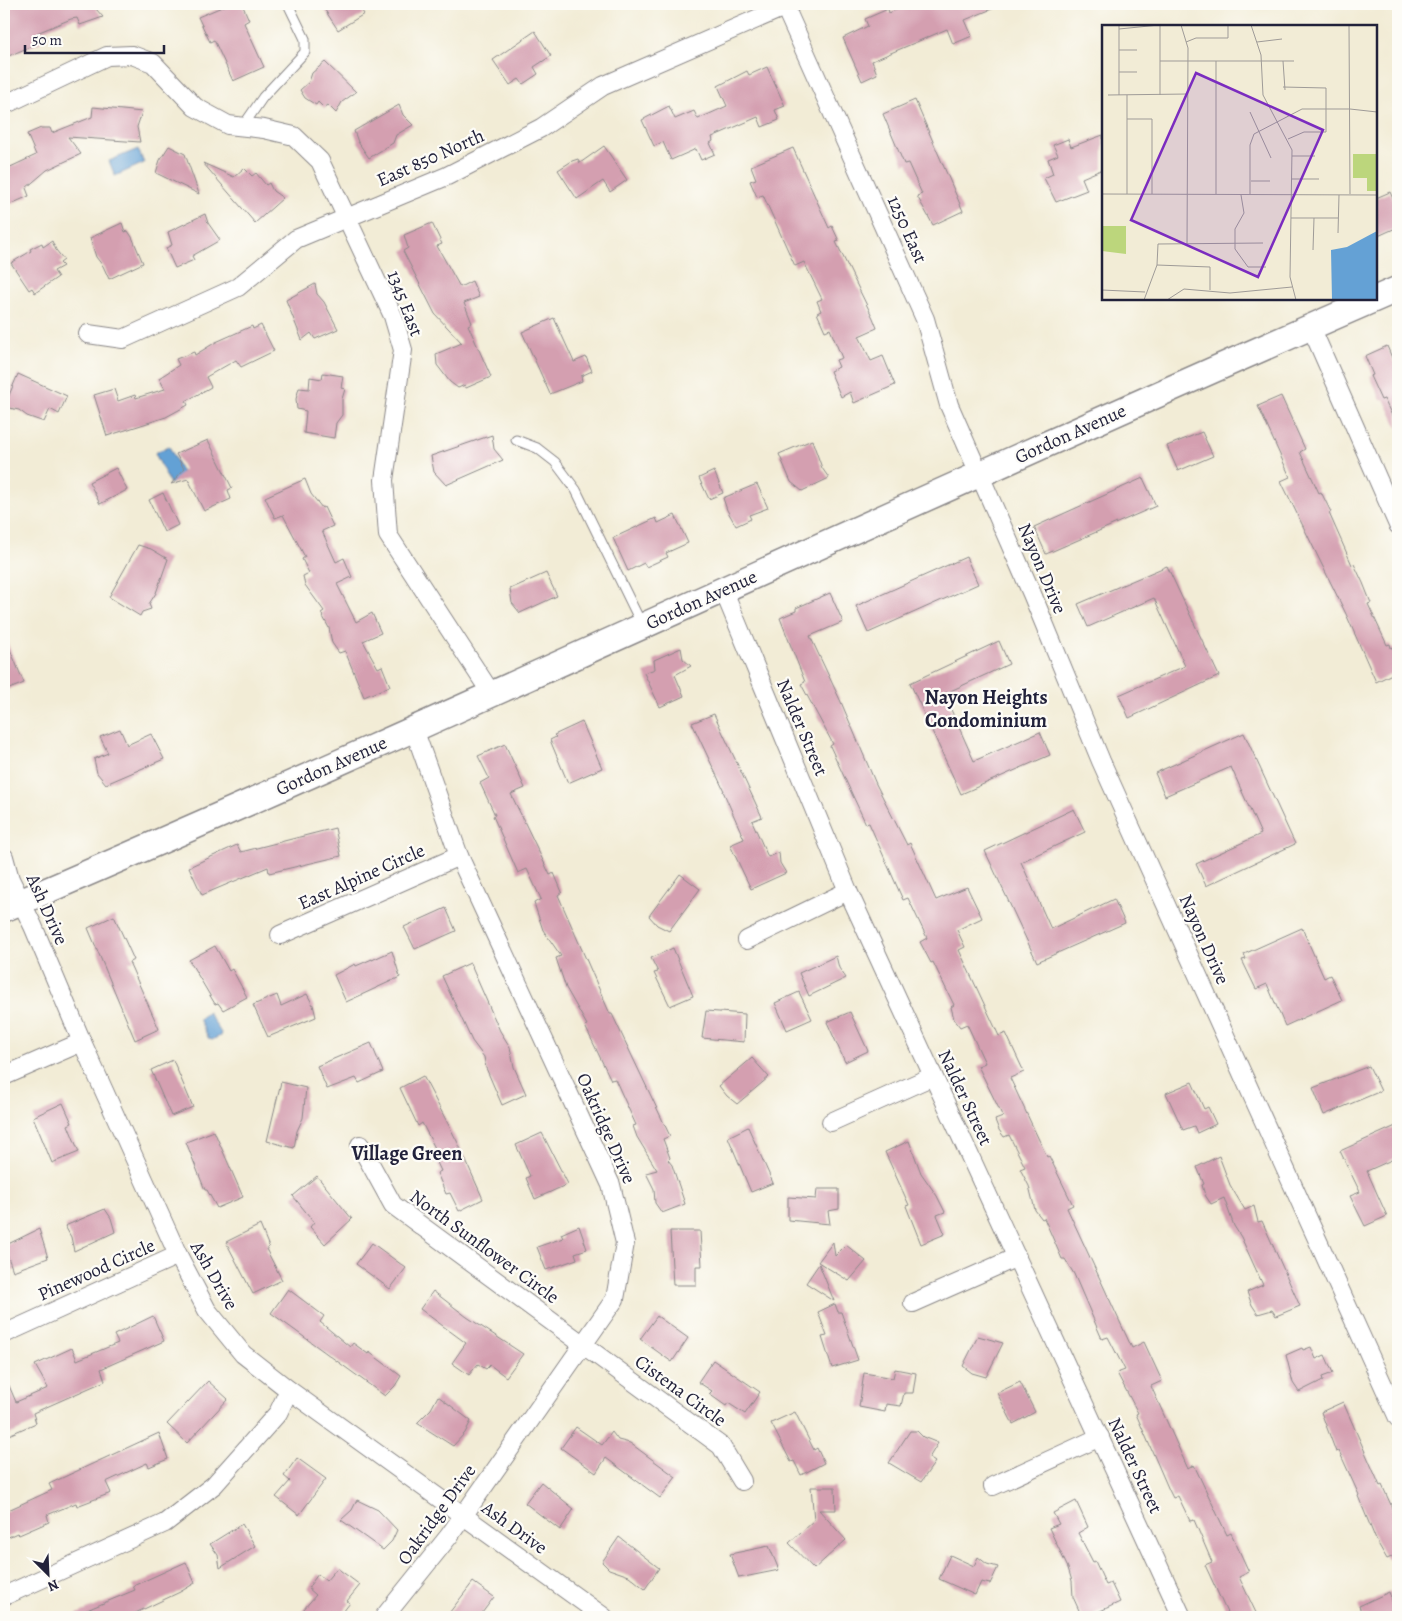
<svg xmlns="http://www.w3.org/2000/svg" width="1402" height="1621" font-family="Alegreya,serif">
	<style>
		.water { fill: #64a1d5; stroke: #436288 }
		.building { fill: #d49fb0 }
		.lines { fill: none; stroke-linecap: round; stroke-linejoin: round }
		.service-casing { stroke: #8a8788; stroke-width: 11 }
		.minor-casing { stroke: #8a8788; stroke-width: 20 }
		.secondary-casing { stroke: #8a8788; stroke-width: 28 }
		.service { stroke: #fff; stroke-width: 9 }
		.minor { stroke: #fff; stroke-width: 18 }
		.secondary { stroke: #fff; stroke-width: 25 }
		.labels { text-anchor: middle; stroke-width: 4.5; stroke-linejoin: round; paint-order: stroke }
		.street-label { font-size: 19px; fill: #22223b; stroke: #fdfcf7 }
		.neighbourhood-label { font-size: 20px; font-weight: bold; fill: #22223b; stroke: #fdfcf7 }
		.inset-road { fill: none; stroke: #9f9b98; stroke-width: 1 }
		.view { fill: #7b2cbf; fill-opacity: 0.15; stroke: #7b2cbf; stroke-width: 2.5 }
		.inset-edge { fill: none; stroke: #22223b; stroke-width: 2.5 }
	</style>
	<rect width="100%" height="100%" fill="#fdfcf7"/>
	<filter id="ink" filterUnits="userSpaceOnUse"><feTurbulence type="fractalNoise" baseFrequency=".02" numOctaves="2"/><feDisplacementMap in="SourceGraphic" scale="10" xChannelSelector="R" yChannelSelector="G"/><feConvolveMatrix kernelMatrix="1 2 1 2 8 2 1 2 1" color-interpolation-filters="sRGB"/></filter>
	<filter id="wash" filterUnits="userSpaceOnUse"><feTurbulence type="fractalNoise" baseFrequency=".0096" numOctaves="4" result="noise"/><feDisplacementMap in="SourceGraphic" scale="20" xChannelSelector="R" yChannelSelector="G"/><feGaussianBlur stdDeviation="1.12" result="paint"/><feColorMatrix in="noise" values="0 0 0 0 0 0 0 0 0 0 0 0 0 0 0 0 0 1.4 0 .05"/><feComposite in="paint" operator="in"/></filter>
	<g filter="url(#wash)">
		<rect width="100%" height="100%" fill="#f2ecd6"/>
		<g class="water">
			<polygon points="138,149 144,163 115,176 109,161"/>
			<polygon points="169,446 184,477 170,484 155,453"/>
			<polygon points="208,1012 221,1033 220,1036 212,1040 209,1039 199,1019"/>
		</g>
		<g id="blocks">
			<g class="building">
				<polygon points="12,4 107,4 96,9 103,17 80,25 77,18 71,19 37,33 41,42 4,58 4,7"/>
				<polygon points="229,4 242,4 249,20 244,23 264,67 233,81 214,40 210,42 198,17"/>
				<polygon points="321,4 357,4 364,14 338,30"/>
				<polygon points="910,4 1004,4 965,20 972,36 953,44 947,29 872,61 877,74 862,81 843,38 868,26 865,19 888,9 889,13"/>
				<polygon points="535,31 551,56 534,67 538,74 523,84 519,79 510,85 493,60"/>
				<polygon points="325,62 356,92 342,102 336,113 328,105 324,108 318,102 316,105 305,98 300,90 309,82 312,73"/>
				<polygon points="767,67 785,106 775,110 779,120 762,127 758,117 712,137 713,141 710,143 715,154 701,160 696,149 671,160 663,142 654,146 642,120 669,106 675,119 694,111 698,119 727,106 718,86 747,71 749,75"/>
				<polygon points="915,100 963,211 933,225 917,196 922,194 908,163 904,164 883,114"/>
				<polygon points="399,105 403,115 413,125 396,135 393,143 369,158 358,142 354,131"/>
				<polygon points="93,107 142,112 137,127 140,142 68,137 81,154 47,170 26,188 29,196 4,207 4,170 36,155 27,134 41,128 50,128 52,133 92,117"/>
				<polygon points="1103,135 1103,169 1082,178 1087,190 1056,202 1044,178 1053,174 1048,159 1058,155 1053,145 1068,139 1071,147"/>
				<polygon points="169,146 185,154 199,194 156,173 160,160"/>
				<polygon points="604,146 627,180 610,192 603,181 577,199 558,170 572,161 578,159 580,163"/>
				<polygon points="793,148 829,228 832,226 839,241 836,242 873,318 877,328 859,336 871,361 883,356 895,385 854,403 850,392 841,397 830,371 839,367 836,360 842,358 830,329 825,331 817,313 821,311 817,301 822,299 804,262 795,266 763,195 757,197 750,181 756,179 751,166"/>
				<polygon points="203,163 234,177 244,168 252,176 256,173 266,185 269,183 273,191 283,198 255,223"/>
				<polygon points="1390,192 1398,210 1398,227 1376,237 1376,198"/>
				<polygon points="205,214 208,223 220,240 192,256 194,260 175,268 166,248 172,245 168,232"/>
				<polygon points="122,223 125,232 128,231 132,237 143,263 109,279 103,266 96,257 90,238"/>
				<polygon points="432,223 442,244 437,246 460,287 472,281 479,297 464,303 472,323 468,325 491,377 466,388 465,385 458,388 450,382 437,365 436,354 462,343 435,314 403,251 408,248 404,235"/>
				<polygon points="52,241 56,250 64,260 60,263 63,266 54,271 58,277 35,293 32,288 29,290 11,263 31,251 30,249 42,243 43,247"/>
				<polygon points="315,284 317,294 324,302 338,329 315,339 311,333 302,340 286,300"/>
				<polygon points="554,318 574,362 586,357 592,371 581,376 582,381 550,394 522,332"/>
				<polygon points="261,325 274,351 241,367 236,360 206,377 211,387 186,401 188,405 166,417 107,436 94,395 114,389 118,401 135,395 136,398 165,389 159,378 179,365 176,359 194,352 195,355 216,342 252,326 253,329"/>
				<polygon points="1387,346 1398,372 1398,428 1384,399 1381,400 1370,376 1373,375 1365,356"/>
				<polygon points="323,373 343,376 341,388 345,389 342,399 342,415 336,423 334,438 304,433 306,411 297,409 296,399 299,388 309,389 310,377 322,379"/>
				<polygon points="18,374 67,396 59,414 50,409 44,422 27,416 19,410 4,407"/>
				<polygon points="1281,396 1305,449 1300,452 1319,493 1321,492 1331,512 1329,513 1352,565 1354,564 1363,583 1371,603 1368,604 1387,645 1390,644 1391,648 1395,647 1398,671 1376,682 1346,614 1281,481 1290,477 1258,406"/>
				<polygon points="1202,432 1213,456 1178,471 1167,446"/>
				<polygon points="492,435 494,449 503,460 446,485 434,472 431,456"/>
				<polygon points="208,440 232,488 228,490 231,499 204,511 188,479 171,484 184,469 176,454"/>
				<polygon points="812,440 822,468 829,478 802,491 791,482 779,454"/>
				<polygon points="116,468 127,490 100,504 89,482"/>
				<polygon points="714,471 723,493 709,499 699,478"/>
				<polygon points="1143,478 1156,506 1046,554 1034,527"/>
				<polygon points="305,479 311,494 322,508 324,507 333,526 322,531 336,562 344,558 352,577 337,584 356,622 372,613 381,633 363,641 378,668 382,666 390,686 364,697 345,651 339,653 332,643 329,628 321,613 324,611 305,585 303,576 309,573 302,559 305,557 283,515 275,518 265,497"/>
				<polygon points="757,484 768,508 749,515 751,519 736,526 727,510 723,498"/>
				<polygon points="163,493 178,525 164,532 149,500"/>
				<polygon points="675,515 688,543 666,553 668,557 646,567 644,563 628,571 613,538 656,518 658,523"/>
				<polygon points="138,545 151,549 168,559 156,593 149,604 151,609 142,612 140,616 109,597"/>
				<polygon points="966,557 978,584 868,633 856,606"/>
				<polygon points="1167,566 1219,676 1129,718 1119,695 1185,666 1154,598 1088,627 1078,604"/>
				<polygon points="546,573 557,596 520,613 512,603 510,589"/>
				<polygon points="830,593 843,622 810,636 841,702 876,784 907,845 910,843 936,900 967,887 982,918 957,930 965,947 959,950 999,1036 1006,1033 1024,1072 1010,1078 1047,1157 1049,1156 1073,1205 1067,1208 1132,1348 1144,1342 1162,1381 1151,1386 1188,1469 1194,1465 1227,1535 1231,1533 1249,1572 1239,1577 1258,1617 1229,1617 1205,1565 1212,1562 1194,1520 1190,1521 1178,1496 1173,1498 1169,1490 1136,1414 1138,1413 1117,1373 1125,1370 1108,1337 1102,1339 1074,1274 1065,1259 1062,1259 1044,1218 1042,1219 1035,1210 1029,1186 1020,1169 1025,1167 1009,1135 1004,1137 999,1130 995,1120 1003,1117 978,1066 985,1063 967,1024 960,1027 954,1019 951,1007 954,1005 933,962 931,963 920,942 927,938 908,898 903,900 869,823 866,824 852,794 830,746 833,744 801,684 805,682 780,618 796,611 796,608"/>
				<polygon points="4,635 24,683 4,691"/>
				<polygon points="999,641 1009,664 944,694 974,761 1040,732 1050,755 961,794 910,683"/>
				<polygon points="681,648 683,659 691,666 675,675 684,696 660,707 644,673 655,669 654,660"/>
				<polygon points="714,714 762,817 752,821 768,857 779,852 780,863 786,873 751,889 730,845 744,839 723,791 724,791 692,723"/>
				<polygon points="582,722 602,768 568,783 550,740 556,737 554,735"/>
				<polygon points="120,729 127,745 151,734 164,759 106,784 97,773 94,759 108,753 100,737"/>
				<polygon points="1244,733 1295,844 1206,886 1196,864 1261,834 1231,767 1165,796 1155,773"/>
				<polygon points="505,744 525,788 511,794 550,875 554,873 562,892 558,895 610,1014 612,1014 670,1136 663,1139 670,1158 668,1160 672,1165 685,1204 680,1206 662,1213 655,1203 654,1189 646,1173 657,1170 637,1137 633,1126 636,1125 615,1079 611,1080 585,1026 587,1025 566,988 556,958 561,956 543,930 534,903 541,899 527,869 518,873 493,816 495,815 480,783 489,778 478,756"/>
				<polygon points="1074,809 1085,832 1021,862 1051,929 1114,899 1125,923 1037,962 985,851"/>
				<polygon points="335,828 341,856 269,873 268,867 202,895 189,867 237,845 241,852"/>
				<polygon points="680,874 700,889 669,931 657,925 649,916"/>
				<polygon points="446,908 456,931 415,949 404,927"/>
				<polygon points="114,916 134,960 129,962 159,1029 135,1040 88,928"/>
				<polygon points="1302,928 1324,978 1330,975 1342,1000 1285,1026 1267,984 1256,989 1242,960 1246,959 1244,954"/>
				<polygon points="215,946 229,971 232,969 247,997 223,1010 218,1003 215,1004 189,960"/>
				<polygon points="673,948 693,996 670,1006 654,973 658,972 651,958"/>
				<polygon points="392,951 400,977 346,1002 334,975 355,964 356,966 372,959 372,960"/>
				<polygon points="836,956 839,968 846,978 809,996 799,973"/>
				<polygon points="470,963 500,1031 510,1047 514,1067 526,1094 502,1105 486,1068 484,1057 472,1041 442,976"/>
				<polygon points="799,992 812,1019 787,1030 775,1003"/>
				<polygon points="307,994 313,1005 316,1017 268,1037 253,1005 277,995 281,1006"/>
				<polygon points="706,1011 745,1014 744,1042 702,1038"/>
				<polygon points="850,1012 868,1051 845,1062 827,1022"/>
				<polygon points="371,1043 383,1072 359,1083 356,1078 327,1089 317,1066"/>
				<polygon points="752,1058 769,1077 737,1104 727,1096 719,1086"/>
				<polygon points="173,1060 193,1107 171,1116 151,1070"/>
				<polygon points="1369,1066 1381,1091 1324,1115 1313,1088"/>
				<polygon points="423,1076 458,1143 483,1199 459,1211 450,1193 446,1194 437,1173 441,1171 433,1154 437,1152 422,1123 418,1126 400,1088"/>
				<polygon points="281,1082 306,1088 303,1118 297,1131 294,1148 267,1141"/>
				<polygon points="1192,1082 1204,1109 1208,1107 1216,1124 1197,1133 1194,1126 1183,1130 1166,1093"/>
				<polygon points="63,1103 72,1123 68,1125 79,1152 52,1163 33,1117"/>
				<polygon points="1398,1125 1398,1157 1367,1171 1387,1216 1365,1226 1350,1196 1360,1192 1340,1151"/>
				<polygon points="748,1127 773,1183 751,1192 728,1137"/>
				<polygon points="214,1131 243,1197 217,1208 207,1190 205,1190 186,1142"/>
				<polygon points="542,1133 568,1184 535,1199 526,1178 530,1176 516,1145"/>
				<polygon points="909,1141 921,1173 937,1196 945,1212 937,1215 945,1234 921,1244 906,1206 909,1205 885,1152"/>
				<polygon points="1219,1156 1230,1185 1245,1210 1254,1206 1258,1222 1262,1221 1300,1306 1276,1316 1272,1310 1258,1314 1252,1305 1247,1292 1263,1285 1241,1237 1234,1226 1224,1198 1211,1204 1205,1195 1202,1185 1204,1184 1197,1167"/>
				<polygon points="317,1176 352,1219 325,1244 310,1227 314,1222 293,1196"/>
				<polygon points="817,1189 839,1189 839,1209 828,1211 830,1224 788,1220 788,1197 816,1199"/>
				<polygon points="105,1209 111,1218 115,1232 74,1251 71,1237 65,1226"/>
				<polygon points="260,1225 269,1247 266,1249 282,1280 253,1294 226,1242"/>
				<polygon points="579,1226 587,1249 575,1253 577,1259 546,1270 537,1247 563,1238 561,1234"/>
				<polygon points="39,1229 48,1258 13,1271 4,1246"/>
				<polygon points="670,1231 700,1231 702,1266 696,1266 696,1285 673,1285"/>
				<polygon points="833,1242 835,1256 846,1245 866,1261 849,1281 818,1262"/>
				<polygon points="372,1243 406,1268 390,1289 356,1264"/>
				<polygon points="819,1264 834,1301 806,1283"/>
				<polygon points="288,1289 324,1316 320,1322 350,1347 353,1343 368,1354 369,1352 401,1376 395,1386 385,1396 271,1313"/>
				<polygon points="433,1291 467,1317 523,1354 506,1377 490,1365 486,1369 478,1364 469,1375 452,1363 466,1343 420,1309"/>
				<polygon points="835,1304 838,1312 841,1312 858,1360 832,1368 822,1337 827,1336 818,1312"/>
				<polygon points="153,1316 164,1341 101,1369 105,1381 33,1413 36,1423 4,1437 4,1374 16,1402 48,1388 35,1365 72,1348 77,1360 118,1343 114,1335"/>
				<polygon points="657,1316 688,1338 672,1362 640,1339"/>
				<polygon points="978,1336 1003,1343 986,1377 972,1373 963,1366"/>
				<polygon points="1311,1347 1316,1359 1325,1355 1333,1373 1322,1377 1323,1380 1299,1392 1293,1383 1286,1355 1302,1348 1303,1350"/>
				<polygon points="713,1360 760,1392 745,1414 728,1403 726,1406 709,1394 712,1391 698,1382"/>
				<polygon points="895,1369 916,1373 913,1393 904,1393 901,1406 886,1404 885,1412 859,1407 864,1373 893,1378"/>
				<polygon points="208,1381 228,1399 187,1443 167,1424"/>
				<polygon points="1020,1382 1035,1412 1013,1424 997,1393"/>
				<polygon points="438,1396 471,1421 465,1433 453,1446 417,1423 431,1409"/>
				<polygon points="1343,1402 1380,1486 1382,1485 1391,1505 1398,1527 1398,1554 1387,1559 1376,1540 1358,1496 1359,1495 1339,1451 1336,1452 1321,1412"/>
				<polygon points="795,1412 814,1450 817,1448 824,1463 801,1475 794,1461 791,1462 771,1423"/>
				<polygon points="576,1427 602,1445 612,1432 618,1440 630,1443 676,1477 660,1498 606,1458 596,1473 561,1448"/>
				<polygon points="910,1431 917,1431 923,1437 938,1443 929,1458 935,1462 921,1482 889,1463"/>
				<polygon points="159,1433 168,1459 149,1467 147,1463 106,1482 111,1493 77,1506 76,1503 47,1515 49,1522 19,1535 17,1533 4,1539 4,1512 52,1490 49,1484"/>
				<polygon points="297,1458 326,1479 299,1515 276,1497 290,1481 284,1476"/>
				<polygon points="541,1482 574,1509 560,1530 525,1503"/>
				<polygon points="811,1487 835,1487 836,1510 819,1510 846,1540 814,1569 789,1543 814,1520"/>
				<polygon points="357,1500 378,1510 397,1530 392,1541 383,1550 341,1520 352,1510"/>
				<polygon points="1076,1501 1088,1527 1078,1533 1093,1562 1095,1561 1106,1585 1111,1583 1120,1602 1087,1617 1082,1617 1073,1597 1072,1581 1068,1568 1049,1528 1059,1524 1053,1513"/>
				<polygon points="242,1524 255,1546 220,1568 218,1555 210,1544"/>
				<polygon points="619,1537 659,1568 645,1589 629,1576 609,1569 602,1562"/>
				<polygon points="769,1546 779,1570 739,1578 730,1554"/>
				<polygon points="950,1555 974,1566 978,1557 987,1564 998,1567 990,1584 981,1582 975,1595 939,1579"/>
				<polygon points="186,1562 195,1583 180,1592 127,1617 70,1617 135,1590 133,1586"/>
				<polygon points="337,1568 360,1585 347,1601 350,1603 339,1617 297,1617 316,1595 308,1588 318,1574 326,1581"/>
				<polygon points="473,1582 494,1597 479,1617 446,1617"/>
				<polygon points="1389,1592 1398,1617 1363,1617 1359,1606"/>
			</g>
		</g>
	</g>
	<g filter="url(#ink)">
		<use href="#blocks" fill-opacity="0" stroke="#8a8788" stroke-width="1"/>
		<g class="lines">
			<defs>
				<g id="service">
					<polyline points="243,126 263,97 305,52 305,39 288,4"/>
					<polyline points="516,440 537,448 555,462 576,490 642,625"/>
				</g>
				<g id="minor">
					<polyline points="785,7 925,319 949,405 1032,594 1101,761 1398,1418"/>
					<polyline points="4,105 107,56 132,55 153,63 195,107 228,125 264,129 294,136 320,161 393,316 403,350 384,480 388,535 491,693"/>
					<polyline points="1311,327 1398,525"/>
					<polyline points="88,334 123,339 238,287 296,239 447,176 541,128 603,86 791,4"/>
					<polyline points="723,589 848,891 1182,1617"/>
					<polyline points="4,857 10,879 33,926 82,1042 178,1255 207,1310 243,1354 289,1390 604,1617"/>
					<polyline points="280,935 459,856"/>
					<polyline points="747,940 848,891"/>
					<polyline points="4,1076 82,1042"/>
					<polyline points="831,1122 933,1076"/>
					<polyline points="360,1145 393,1205 721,1446 742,1481"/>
					<polyline points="913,1303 1017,1257"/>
					<polyline points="4,1334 178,1255"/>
					<polyline points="993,1486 1100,1437"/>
					<polyline points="4,1596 165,1523 214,1485 278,1413 289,1390"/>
					<polyline points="384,1617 449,1536 615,1299 625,1243 611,1185 459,856 414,729"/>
				</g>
				<path id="secondary" d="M4,909C471,709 931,491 1398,289"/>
			</defs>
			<use href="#service" class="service-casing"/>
			<use href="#minor" class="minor-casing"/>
			<use href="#secondary" class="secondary-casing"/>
			<use href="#service" class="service"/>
			<use href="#minor" class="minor"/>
			<use href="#secondary" class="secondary"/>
		</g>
	</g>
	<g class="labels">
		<g class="street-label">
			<text transform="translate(430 157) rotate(-24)" y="7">East 850 North</text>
			<text transform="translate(908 229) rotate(66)" y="7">1250 East</text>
			<text transform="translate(406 303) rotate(69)" y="7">1345 East</text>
			<text transform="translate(1070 433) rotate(-24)" y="7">Gordon Avenue</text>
			<text transform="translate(1043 568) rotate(67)" y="7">Nayon Drive</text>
			<text transform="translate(701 599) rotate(-24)" y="7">Gordon Avenue</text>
			<text transform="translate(803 727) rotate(67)" y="7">Nalder Street</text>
			<text transform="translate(331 765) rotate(-24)" y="7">Gordon Avenue</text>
			<text transform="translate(361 876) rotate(-24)" y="7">East Alpine Circle</text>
			<text transform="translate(48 909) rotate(66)" y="7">Ash Drive</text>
			<text transform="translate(1205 939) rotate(66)" y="7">Nayon Drive</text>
			<text transform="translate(966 1097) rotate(65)" y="7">Nalder Street</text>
			<text transform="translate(607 1128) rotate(66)" y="7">Oakridge Drive</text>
			<text transform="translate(485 1246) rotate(36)" y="7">North Sunflower Circle</text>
			<text transform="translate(96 1269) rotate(-24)" y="7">Pinewood Circle</text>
			<text transform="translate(215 1275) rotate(60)" y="7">Ash Drive</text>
			<text transform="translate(681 1390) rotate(36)" y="7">Cistena Circle</text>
			<text transform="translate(1136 1465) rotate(65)" y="7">Nalder Street</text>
			<text transform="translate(436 1514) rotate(-54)" y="7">Oakridge Drive</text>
			<text transform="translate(515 1527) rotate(36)" y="7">Ash Drive</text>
		</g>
		<g class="neighbourhood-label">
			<text x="986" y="704">Nayon Heights<tspan x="986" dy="23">Condominium</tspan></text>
			<text x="407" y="1160">Village Green</text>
		</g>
	</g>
	<g transform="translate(1102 25)">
		<rect width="275" height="275" fill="#f2ecd6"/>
		<path d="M251,129H275V166H265V153H251ZM0,201H24V229L0,226Z" fill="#bcd67c"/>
		<path d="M275,206V275H230L229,225L245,222Z" fill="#64a1d5"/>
		<path class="inset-road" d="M17,0V70M58,0V70M79,0L86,23L85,220M149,0L159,30L161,70L190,125L188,252L194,275M247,0L248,169M17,4L57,0M84,17L94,13H126V0M155,17L180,14M17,25H35M58,36H192M114,36V169M181,36L183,65M17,47H35M181,62L224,63V107H202L186,114M6,70L86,69M25,70V169M148,87L169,133M25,94H50V169M190,131H213M190,154H217M149,156H168M0,169L275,170M148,169V120L152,109L200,84H248L275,87M139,170L142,188L133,204V224L146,242H164M189,193H236M236,208L237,170M211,225L212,193M55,240L108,242V265M0,265L43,267M42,275L55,240L56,219L161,218M65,275L82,264L128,268L190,262"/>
		<path class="view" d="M94,48L221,105L156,252L29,195Z"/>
		<rect width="275" height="275" class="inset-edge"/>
	</g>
	<rect width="1402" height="1621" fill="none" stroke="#fdfcf7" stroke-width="20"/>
	<g transform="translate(48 1574) rotate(156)" stroke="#fdfcf7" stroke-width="4" paint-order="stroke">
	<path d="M0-4L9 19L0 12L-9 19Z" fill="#22223b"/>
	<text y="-8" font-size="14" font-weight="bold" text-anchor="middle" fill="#22223b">N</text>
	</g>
	<path d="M25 45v8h139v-8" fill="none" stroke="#22223b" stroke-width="2.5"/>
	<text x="32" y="45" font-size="15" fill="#22223b" stroke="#fdfcf7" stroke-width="4" paint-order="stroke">50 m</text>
</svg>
